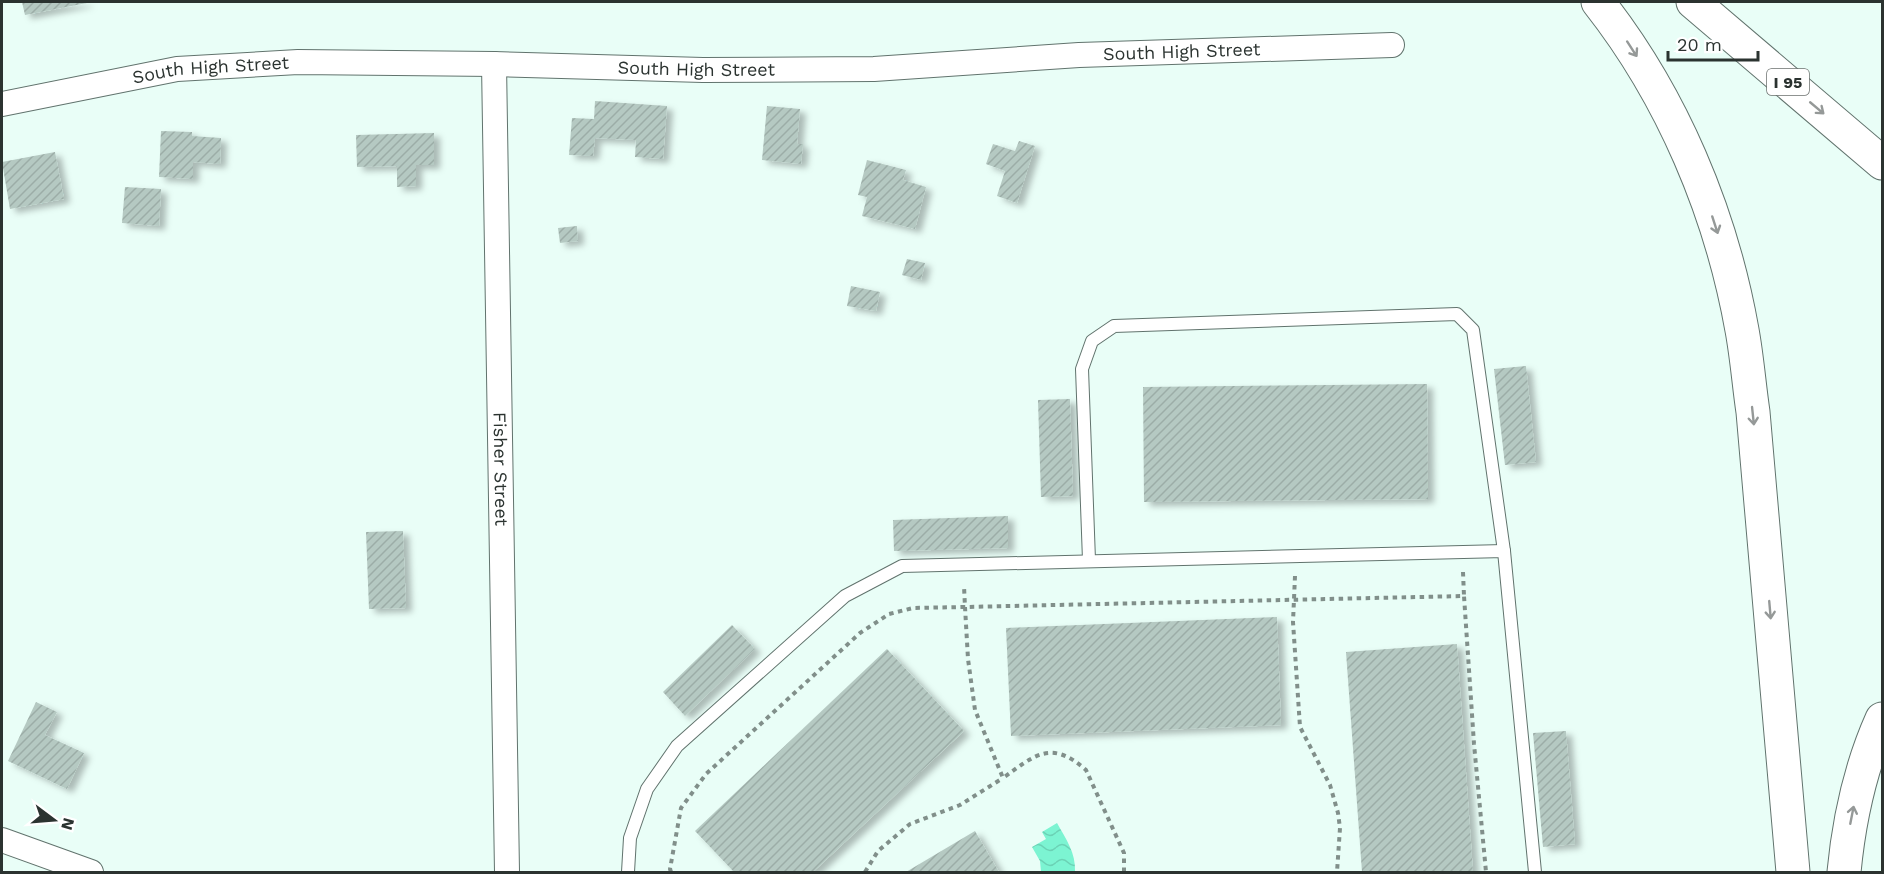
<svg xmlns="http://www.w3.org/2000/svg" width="1884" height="874" font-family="'Work Sans',sans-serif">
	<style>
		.water { fill: url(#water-waves) }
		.building { fill: url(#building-hatch); filter: url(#shadow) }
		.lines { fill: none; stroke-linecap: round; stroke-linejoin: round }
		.service-casing { stroke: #61736d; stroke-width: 14 }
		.minor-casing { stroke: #61736d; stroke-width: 26 }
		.motorway-casing { stroke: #61736d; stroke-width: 35 }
		.path { stroke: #818f8a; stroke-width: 4; stroke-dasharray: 4.5 4.5; stroke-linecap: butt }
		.service { stroke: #fff; stroke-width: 12 }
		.minor { stroke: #fff; stroke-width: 24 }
		.motorway { stroke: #fff; stroke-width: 33 }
		.oneway { stroke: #959998 }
		.labels { text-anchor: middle; stroke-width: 4.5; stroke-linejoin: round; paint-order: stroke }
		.shield { fill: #fff; stroke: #6b706e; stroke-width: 1.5 }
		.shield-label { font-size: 16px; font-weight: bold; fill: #2b3330 }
		.street-label { font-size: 18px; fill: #2b3330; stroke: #fff }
	</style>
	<defs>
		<pattern id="water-waves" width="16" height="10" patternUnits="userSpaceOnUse" patternTransform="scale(1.5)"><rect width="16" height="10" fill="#7cf4d2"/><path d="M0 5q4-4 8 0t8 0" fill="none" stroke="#6bd2b5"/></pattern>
		<pattern id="building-hatch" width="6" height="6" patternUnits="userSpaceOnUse" patternTransform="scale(1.5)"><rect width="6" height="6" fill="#b5c9c2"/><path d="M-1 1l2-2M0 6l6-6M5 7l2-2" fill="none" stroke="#9cada7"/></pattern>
		<filter id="shadow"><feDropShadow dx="6" dy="4" stdDeviation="3" flood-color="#0004"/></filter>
	</defs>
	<rect width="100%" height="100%" fill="#e9fef7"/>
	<path class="water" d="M1057,823C1066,839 1076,853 1075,872H1041L1040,861L1032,847L1046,839L1042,832Z"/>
	<g class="building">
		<polygon points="22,2 87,2 87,3 25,15"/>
		<polygon points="595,101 667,106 663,159 635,157 636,140 595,138 593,156 569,155 572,118 594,119"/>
		<polygon points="767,106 800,109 797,144 803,144 801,164 762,160"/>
		<polygon points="161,131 192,132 192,136 221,138 220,164 193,162 193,179 159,177"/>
		<polygon points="434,133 434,165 416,165 416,186 397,187 397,166 357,167 356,135"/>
		<polygon points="1019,141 1035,146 1017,203 997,196 1005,171 986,164 993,144 1015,151"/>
		<polygon points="55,152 64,199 10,209 2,162"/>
		<polygon points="867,160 906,170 903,180 926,187 915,229 862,216 867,197 858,195"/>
		<polygon points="125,187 161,189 159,226 122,223"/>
		<polygon points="577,226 578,241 560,243 558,228"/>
		<polygon points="907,259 925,263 921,280 902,275"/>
		<polygon points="851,286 880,292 876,311 847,306"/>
		<polygon points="1526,366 1536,462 1505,465 1494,369"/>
		<polygon points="1427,384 1428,499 1144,502 1143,387"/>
		<polygon points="1070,399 1073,496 1041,497 1038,400"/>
		<polygon points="1008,516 1008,548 894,551 893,520"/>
		<polygon points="403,531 406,608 369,609 366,532"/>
		<polygon points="1277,617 1281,725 1011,736 1006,628"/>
		<polygon points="732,625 755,649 685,716 663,692"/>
		<polygon points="1457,644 1473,872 1362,872 1346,652"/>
		<polygon points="887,649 964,731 813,872 734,872 695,831"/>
		<polygon points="36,702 57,712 45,735 84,753 67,789 8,761"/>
		<polygon points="1566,731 1575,844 1543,847 1533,733"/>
		<polygon points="975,831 999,872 906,872"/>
	</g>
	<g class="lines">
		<defs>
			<g id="service">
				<polyline points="1089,560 1082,369 1092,341 1114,326 1457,314 1473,330 1504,551"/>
				<polyline points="628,872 630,838 647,789 677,746 845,596 902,566 1504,551 1535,872"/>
			</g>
			<g id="minor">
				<path id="s1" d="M494,64L507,872"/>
				<path id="s2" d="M2,104L177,69L298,62L494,64L703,70L874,69L1079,55L1392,45"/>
				<polyline points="2,840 91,872"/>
			</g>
			<g id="motorway">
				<path d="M1598,2C1672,96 1721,212 1742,330C1747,357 1749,385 1753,412L1793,872"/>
				<polyline points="1693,2 1882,163"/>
				<path d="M1844,872C1849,820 1860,768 1882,719"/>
			</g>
		</defs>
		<use href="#service" class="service-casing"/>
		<use href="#minor" class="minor-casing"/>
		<use href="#motorway" class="motorway-casing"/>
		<g class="path">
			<polyline points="1463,572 1464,596"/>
			<polyline points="1295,576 1293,622 1300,727 1330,785 1338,813 1340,828 1337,872"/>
			<polyline points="671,872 670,869 681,808 706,774 860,633 889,614 913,608 965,607 964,586"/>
			<polyline points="865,872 878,851 910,824 960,805 1003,778"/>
			<path d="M1124,872V853L1086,770C1051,739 1035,755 1003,778L975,710L968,659L965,607L1464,596L1474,744L1486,872"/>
		</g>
		<use href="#service" class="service"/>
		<use href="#minor" class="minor"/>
		<use href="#motorway" class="motorway"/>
	</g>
	<defs><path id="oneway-shaft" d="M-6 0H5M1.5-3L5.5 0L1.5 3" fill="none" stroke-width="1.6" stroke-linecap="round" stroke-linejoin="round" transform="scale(1.5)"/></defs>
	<g class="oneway">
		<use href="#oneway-shaft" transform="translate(1632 49) rotate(57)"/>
		<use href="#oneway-shaft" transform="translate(1817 108) rotate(40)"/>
		<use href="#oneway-shaft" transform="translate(1715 225) rotate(72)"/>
		<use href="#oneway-shaft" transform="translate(1753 416) rotate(84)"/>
		<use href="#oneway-shaft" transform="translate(1770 610) rotate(85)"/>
		<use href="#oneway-shaft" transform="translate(1852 815) rotate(-79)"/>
	</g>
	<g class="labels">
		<rect class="shield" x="1767" y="69" width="42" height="26" rx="4.5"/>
		<g class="shield-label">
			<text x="1788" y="88">I 95</text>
		</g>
		<g class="street-label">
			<text dy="6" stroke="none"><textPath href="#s2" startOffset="1184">South High Street</textPath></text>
			<text dy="6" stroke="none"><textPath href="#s2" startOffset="698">South High Street</textPath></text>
			<text dy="6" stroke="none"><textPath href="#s2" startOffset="212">South High Street</textPath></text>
			<text dy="6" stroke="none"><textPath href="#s1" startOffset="405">Fisher Street</textPath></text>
		</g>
	</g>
	<rect width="1884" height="874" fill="none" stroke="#2b3330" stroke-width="6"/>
	<g transform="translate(54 820) rotate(106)" stroke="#ffffff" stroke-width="4.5" paint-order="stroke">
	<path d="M0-4.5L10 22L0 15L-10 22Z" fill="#2b3330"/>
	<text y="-9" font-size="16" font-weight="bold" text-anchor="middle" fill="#2b3330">N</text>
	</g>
	<path d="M1668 51v9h90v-9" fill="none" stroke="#2b3330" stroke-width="3"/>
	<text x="1677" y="51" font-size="18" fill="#2b3330" stroke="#ffffff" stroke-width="4.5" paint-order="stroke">20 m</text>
</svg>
